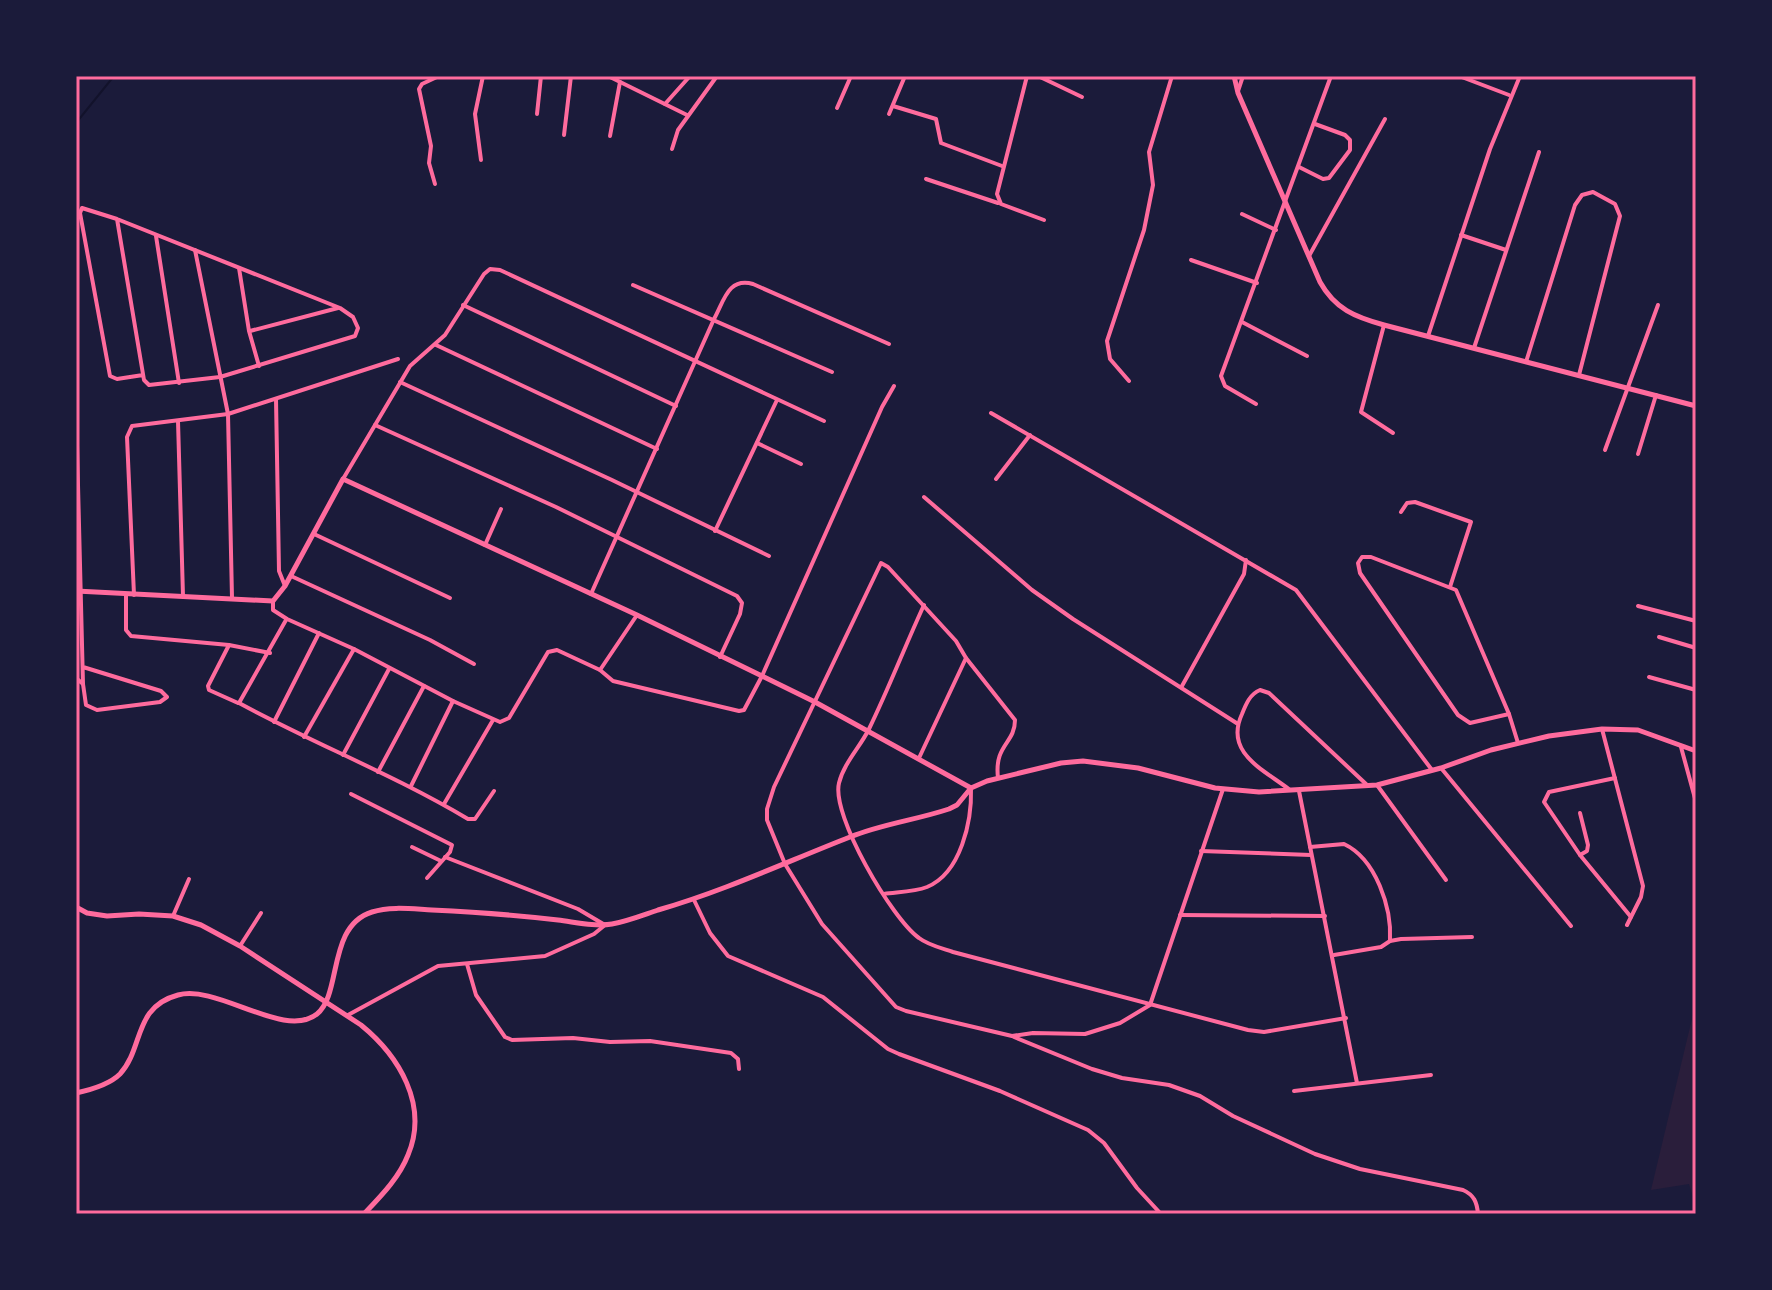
<svg xmlns="http://www.w3.org/2000/svg" width="1772" height="1290" font-family="'Roboto Condensed',sans-serif">
	<style>
		.green { fill: #2a1e3b }
		.lines { fill: none; stroke-linecap: round; stroke-linejoin: round }
		.stream { stroke: #12122b; stroke-width: 2 }
		.minor { stroke: #ff6b9d; stroke-width: 4 }
		.tertiary { stroke: #ff6b9d; stroke-width: 5 }
		.secondary { stroke: #ff6b9d; stroke-width: 5 }
		.neatline { fill: none; stroke: #ff6b9d; stroke-width: 3 }
	</style>
	<rect width="100%" height="100%" fill="#1b1b3a"/>
	<polygon class="green" points="1696,1002 1696,1207 1689,1184 1651,1190"/>
	<g class="lines">
		<polyline class="stream" points="76,123 114,76"/>
		<g class="minor">
			<polyline points="608,76 687,115"/>
			<polyline points="1027,76 997,194 1001,204 1044,220"/>
			<polyline points="1038,76 1082,97"/>
			<polyline points="1459,76 1509,95"/>
			<polyline points="1238,91 1243,76"/>
			<polyline points="665,104 690,76"/>
			<polyline points="893,106 936,119 941,143 1002,166"/>
			<polyline points="837,108 851,76"/>
			<polyline points="537,114 541,76"/>
			<polyline points="889,114 905,76"/>
			<polyline points="564,135 571,76"/>
			<polyline points="610,136 620,82"/>
			<polyline points="672,149 678,130 717,76"/>
			<polyline points="481,160 475,114 483,76"/>
			<polyline points="1299,167 1323,179 1329,178 1350,150 1350,140 1345,135 1315,124"/>
			<polyline points="926,179 998,203"/>
			<polyline points="435,184 429,163 431,146 419,89 422,84 439,76"/>
			<polyline points="1242,214 1276,230"/>
			<polyline points="117,219 144,380 149,385 220,377 355,336 358,328 353,317 340,308 117,219 82,208 80,213 110,376 117,379 143,375"/>
			<polyline points="1461,235 1506,250"/>
			<polyline points="156,236 179,383"/>
			<polyline points="195,250 228,414 232,598"/>
			<polyline points="1309,256 1385,119"/>
			<polyline points="1191,260 1257,283"/>
			<polyline points="239,268 249,331 259,366"/>
			<polyline points="633,285 832,372"/>
			<polyline points="463,305 676,406"/>
			<polyline points="1242,322 1307,356"/>
			<polyline points="1384,325 1361,412 1393,433"/>
			<polyline points="250,331 338,308"/>
			<polyline points="1428,336 1490,149 1520,76"/>
			<polyline points="436,345 657,449"/>
			<polyline points="1474,348 1539,152"/>
			<polyline points="1526,362 1575,205 1582,195 1593,192 1615,204 1620,216 1579,375"/>
			<polyline points="1129,381 1110,359 1107,341 1144,230 1153,185 1149,152 1172,76"/>
			<polyline points="400,382 612,480 769,556"/>
			<polyline points="276,399 279,571 285,586"/>
			<polyline points="1256,404 1225,386 1221,376 1331,76"/>
			<polyline points="76,405 83,684 86,705 97,710 160,702 167,697 161,691 83,667"/>
			<polyline points="991,413 1296,590 1432,770"/>
			<polyline points="178,421 183,596"/>
			<polyline points="375,425 556,507 737,596 742,603 740,614 720,657"/>
			<polyline points="757,443 801,464"/>
			<polyline points="1605,450 1658,305"/>
			<polyline points="1638,454 1656,395"/>
			<polyline points="343,479 410,366 445,335 484,274 490,269 500,270 824,421"/>
			<polyline points="996,479 1030,435"/>
			<polyline points="924,497 1032,590 1073,619 1238,724"/>
			<polyline points="1401,512 1407,503 1415,502 1471,522 1450,587"/>
			<polyline points="715,531 777,400"/>
			<polyline points="314,534 450,598"/>
			<polyline points="485,545 501,509"/>
			<polygon points="1362,557 1371,557 1456,590 1509,714 1470,723 1458,715 1360,573 1358,563"/>
			<polyline points="291,576 430,640 474,664"/>
			<polyline points="126,594 126,630 131,636 229,645 270,653"/>
			<path d="M591,594L714,319C724,301 728,277 753,284L889,344"/>
			<polyline points="134,595 127,437 132,426 228,414 398,359"/>
			<polyline points="273,601 273,610 287,619 354,649 453,701 500,722 509,718 548,652 557,650 600,670 637,615"/>
			<path d="M924,605C905,646 889,688 869,729C860,747 844,763 839,783C831,815 892,919 919,938C928,945 941,948 953,952L1248,1030L1264,1032L1346,1018"/>
			<polyline points="1638,606 1696,621"/>
			<path d="M286,620L239,703C315,744 394,775 468,819H475L494,791"/>
			<polyline points="1659,637 1696,648"/>
			<polyline points="229,645 208,686 209,690 238,703"/>
			<polyline points="600,670 613,681 739,711 744,710 762,676 882,407 894,386"/>
			<polyline points="1649,677 1696,690"/>
			<polyline points="76,678 83,684"/>
			<polyline points="1182,686 1244,574 1246,560"/>
			<polyline points="1509,714 1518,743"/>
			<polyline points="274,722 319,633"/>
			<polyline points="1602,729 1643,886 1641,897 1627,925"/>
			<polyline points="304,737 354,649"/>
			<polyline points="1681,747 1696,802"/>
			<polyline points="343,755 389,669"/>
			<polyline points="919,758 966,658"/>
			<polyline points="1441,768 1571,926"/>
			<polyline points="378,772 424,686"/>
			<path d="M998,778C994,744 1015,744 1015,720L966,658L956,641L888,567L881,563L774,787L767,809V820L785,864L822,924L896,1007L906,1011L1012,1036L1033,1033L1085,1034L1120,1023L1150,1005L1223,789"/>
			<polyline points="1615,778 1549,792 1544,802 1580,855 1631,917"/>
			<polyline points="1377,785 1446,880"/>
			<polyline points="411,786 453,701"/>
			<path d="M1290,790C1263,769 1224,753 1242,714C1246,704 1250,694 1260,690L1269,693L1366,784"/>
			<polyline points="1299,791 1357,1083"/>
			<polyline points="351,794 452,845 450,852 427,878"/>
			<polyline points="444,804 493,720"/>
			<polyline points="1580,813 1588,845 1587,851 1580,855"/>
			<polyline points="412,847 441,861"/>
			<path d="M1310,847L1344,844C1376,859 1392,908 1390,941"/>
			<polyline points="1201,851 1311,855"/>
			<path d="M884,894C898,892 914,892 927,887C961,873 972,821 971,788"/>
			<polyline points="694,900 710,933 728,956 823,997 888,1049 899,1054 1000,1091 1088,1130 1104,1143 1137,1188 1161,1214"/>
			<polyline points="1180,915 1325,916"/>
			<polyline points="173,916 189,879"/>
			<polyline points="240,946 261,913"/>
			<polyline points="1334,955 1381,947 1390,941 1401,939 1472,937"/>
			<polyline points="467,964 476,995 505,1037 512,1040 573,1038 610,1042 650,1041 731,1053 738,1059 739,1069"/>
			<polyline points="348,1015 438,966 545,956 594,934 605,925 578,909 445,857"/>
			<path d="M1014,1037L1092,1069L1122,1078L1169,1085L1200,1096L1233,1116L1315,1154L1360,1169L1463,1190C1474,1195 1477,1202 1478,1214"/>
			<polyline points="1294,1091 1431,1075"/>
		</g>
		<g class="tertiary">
			<path d="M1234,76L1238,93L1320,282C1335,309 1355,317 1384,325L1696,406"/>
			<polyline points="76,591 273,601 285,586 343,479 637,615 762,676 815,702 971,788"/>
		</g>
		<g class="secondary">
			<path d="M76,907L87,913L107,916L139,914L173,916L201,925L240,946L361,1025C399,1056 429,1105 408,1155C399,1178 381,1196 364,1214"/>
			<path d="M76,1093C90,1090 109,1085 120,1074C144,1048 133,1007 178,995C218,984 284,1040 317,1014C342,994 327,926 372,912C391,906 412,909 432,910C474,912 516,915 558,920C575,922 595,927 612,924C628,921 643,915 658,910C724,891 786,862 850,837C882,824 916,820 949,809L957,805L971,788L987,781L1061,763L1083,761L1138,768L1215,788L1259,792L1377,785L1441,768L1491,750L1549,736L1602,729L1638,730L1696,751"/>
		</g>
	</g>
	<rect width="1772" height="1290" fill="none" stroke="#1b1b3a" stroke-width="156"/>
	<rect x="78" y="78" width="1616" height="1134" class="neatline"/>
</svg>
